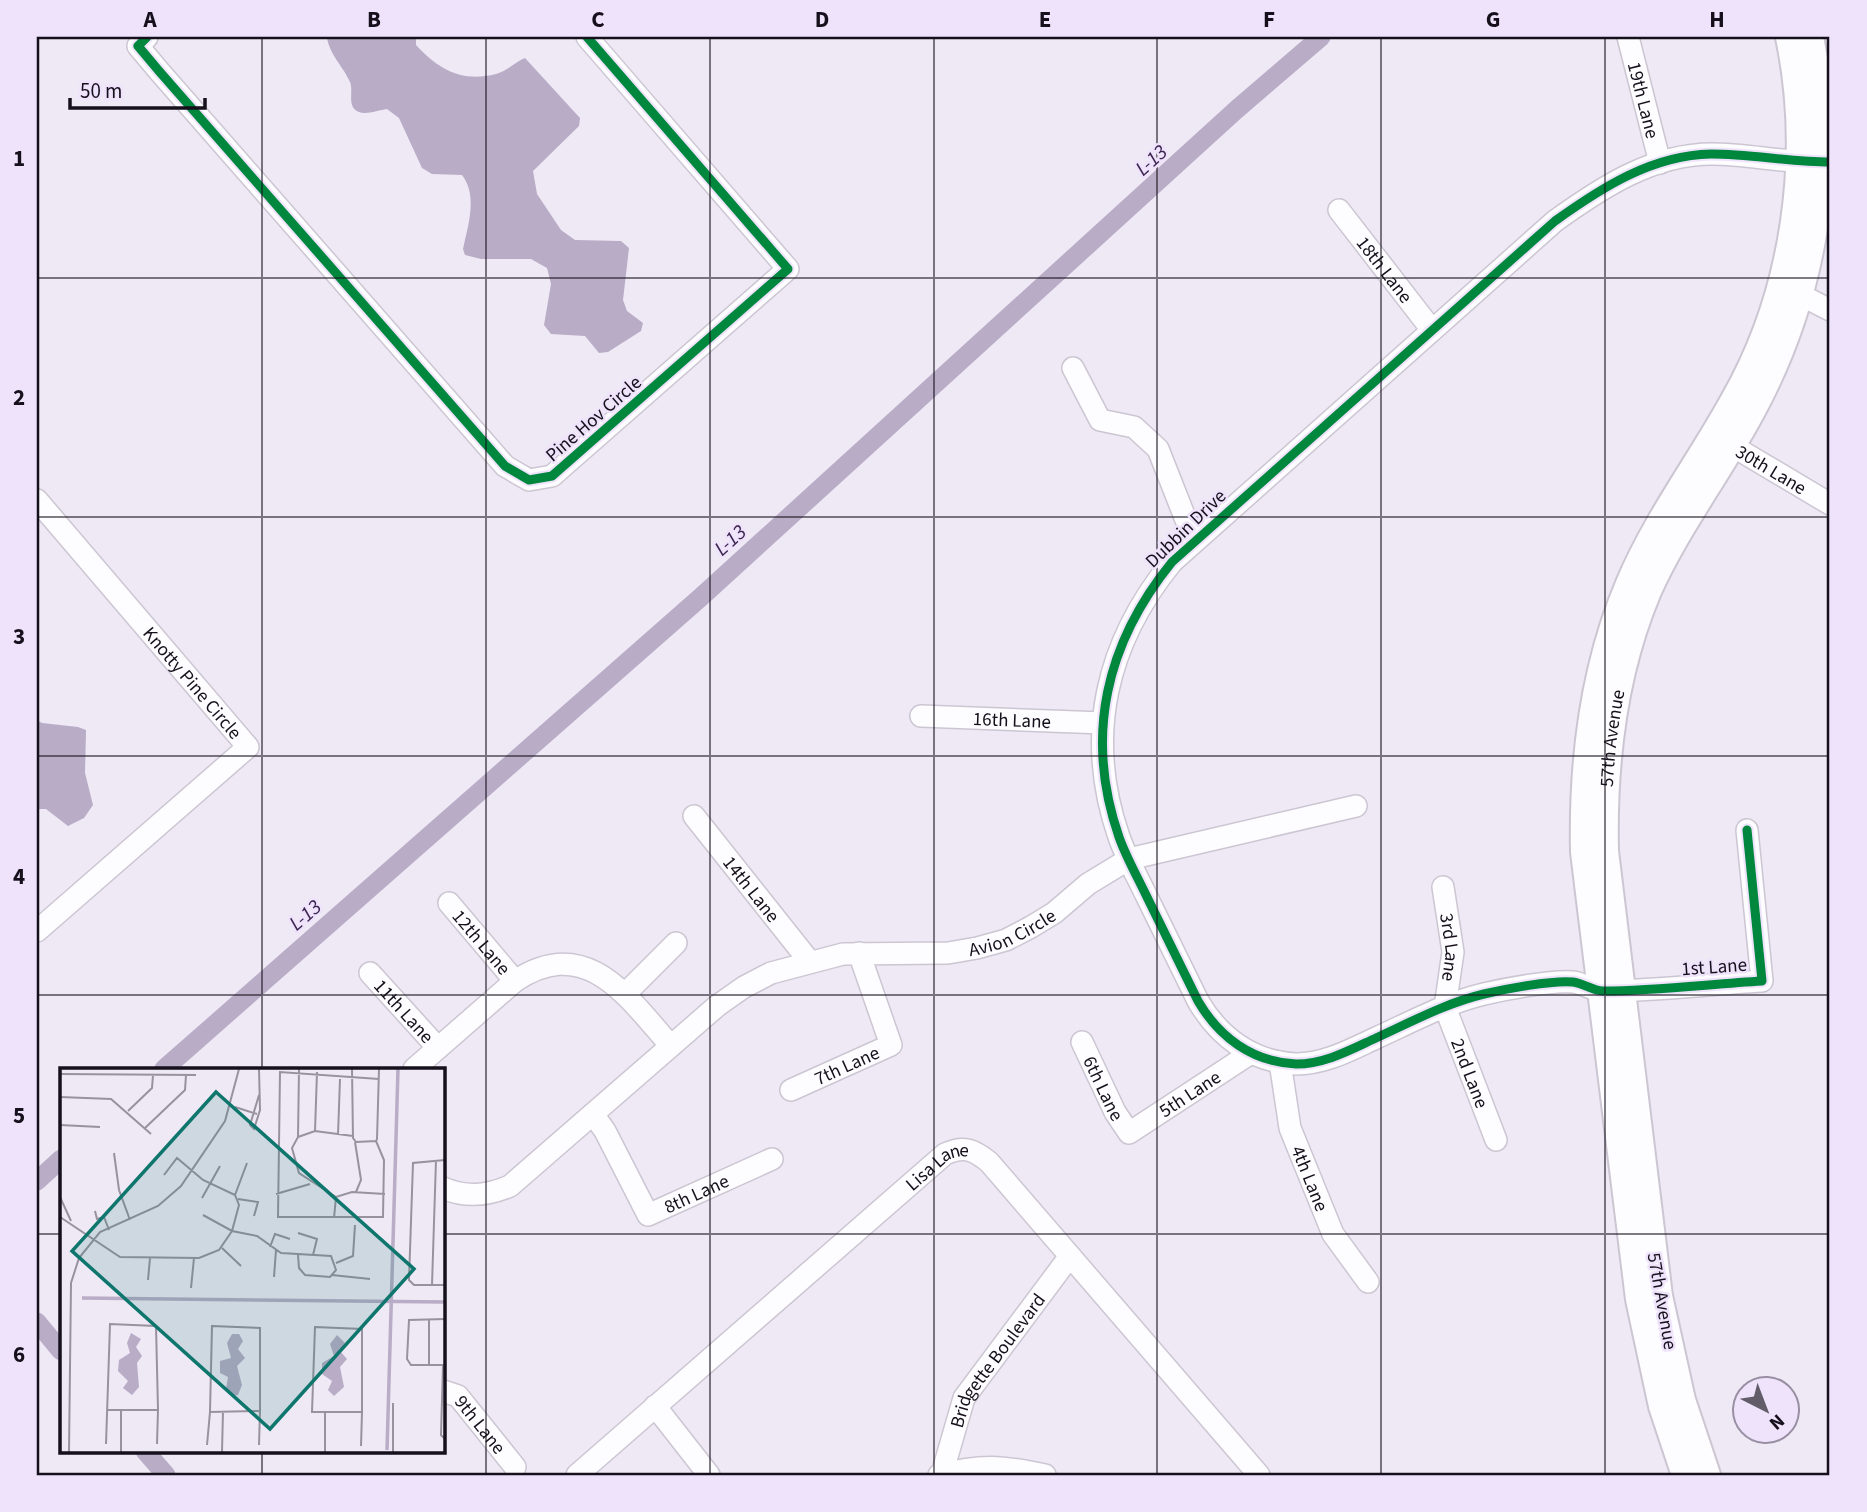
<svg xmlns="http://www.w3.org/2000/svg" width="1867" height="1512" font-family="'Source Sans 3',sans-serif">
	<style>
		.water { fill: #b8acc6 }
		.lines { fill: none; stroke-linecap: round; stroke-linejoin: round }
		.canal { stroke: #b8acc6; stroke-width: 19 }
		.minor-casing { stroke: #ccc6d2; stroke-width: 24 }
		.tertiary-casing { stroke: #ccc6d2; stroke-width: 30 }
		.minor { stroke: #fdfcfe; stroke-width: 21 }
		.tertiary { stroke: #fdfcfe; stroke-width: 26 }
		.cycleway-casing { stroke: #efe3fc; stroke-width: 13 }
		.cycleway { stroke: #00873e; stroke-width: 9 }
		.grid { fill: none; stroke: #15101b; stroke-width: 2; stroke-opacity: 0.55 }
		.labels { text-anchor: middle; stroke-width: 5; stroke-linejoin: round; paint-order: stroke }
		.street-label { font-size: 19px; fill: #15101b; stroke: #efe3fc }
		.water-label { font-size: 21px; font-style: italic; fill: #3b244f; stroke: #efe3fc }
		.inset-river { fill: none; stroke: #b8acc6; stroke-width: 3.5 }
		.inset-road { fill: none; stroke: #98929e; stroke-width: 2 }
		.view { fill: #0f766e; fill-opacity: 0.15; stroke: #0f766e; stroke-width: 3.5 }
		.inset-edge { fill: none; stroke: #15101b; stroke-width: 3.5 }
		.neatline { fill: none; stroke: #15101b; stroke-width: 2.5 }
		.grid-label { font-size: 23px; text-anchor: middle; font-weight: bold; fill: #15101b }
	</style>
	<rect width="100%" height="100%" fill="#efe9f6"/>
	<g class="water">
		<path d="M327,37H416V45C438,69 462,83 496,74C506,72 515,62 525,58L580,118L579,126L533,171L537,194L561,230L575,240L621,241L629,248L623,300L627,311L643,323L641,331L608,352L599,353L585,336L551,334L544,325L551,284L547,268L531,259H481L465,255L463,249C468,225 478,196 462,175L432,174L422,168L399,118L387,109C379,110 366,115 359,112C346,107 354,91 350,82C343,66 329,54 327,37Z"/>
		<polygon points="37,720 42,723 78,727 86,730 85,773 93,805 84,818 68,826 46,809 37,809"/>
	</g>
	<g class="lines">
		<g class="canal">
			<polyline points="164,1069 701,597 1236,110 1321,37"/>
			<polyline points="37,1181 61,1159"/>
			<polyline points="37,1322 61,1351"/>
			<polyline points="145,1451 166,1475"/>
		</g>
		<defs>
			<g id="minor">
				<polyline points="147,37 138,46 159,71 505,466 529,480 552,476 788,269 587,37"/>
				<path id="s1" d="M1628,37L1660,163"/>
				<path id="s2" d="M1339,210L1432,330"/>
				<polyline points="1785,287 1830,310"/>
				<polyline points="1073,368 1100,420 1134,427 1158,449 1186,520 1201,534"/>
				<path id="s3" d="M1719,438L1830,504"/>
				<path id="s4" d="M37,500L248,747L37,931"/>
				<path id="s5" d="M921,716L1103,723"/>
				<path id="s6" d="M694,816L810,962"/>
				<path d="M1747,830L1762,981C1710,984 1656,991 1603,991C1593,991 1583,983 1573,982C1552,980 1505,989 1484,994C1446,1003 1411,1022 1376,1038C1350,1050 1325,1064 1296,1064C1252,1062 1219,1037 1198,1001C1181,966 1163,930 1146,895C1137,876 1126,857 1119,837C1084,736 1106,643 1172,562L1555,221C1601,188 1652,154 1712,154C1746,154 1780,162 1814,162"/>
				<path id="s7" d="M1443,887L1453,952L1445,1007L1496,1140"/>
				<path id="s8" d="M449,903L515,981"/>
				<path id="s9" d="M370,973L438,1048"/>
				<polyline points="625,994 676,943"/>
				<path id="s10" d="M1082,1042L1115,1112L1129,1133L1251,1053"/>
				<path id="s11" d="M1280,1062L1290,1128L1333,1234L1368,1282"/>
				<path d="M414,1069L515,981C587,933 628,998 671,1046"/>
				<path id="s12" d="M791,1090L891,1045L859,953"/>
				<path id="s13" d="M593,1114L605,1131L648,1215L772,1159"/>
				<path id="s14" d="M443,1188C466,1198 487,1196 510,1186L717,1006L744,987L771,973L843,954L948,953L977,948L1006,940L1031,927L1054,913L1088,884L1129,859L1356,806"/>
				<path id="s15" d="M443,1391L458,1396L515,1467"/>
				<polyline points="655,1406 709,1475"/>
				<path id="s16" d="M942,1474L964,1398L1070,1256"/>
				<path id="s17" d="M577,1475L945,1154C964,1145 974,1150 989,1162L1259,1475"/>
				<path d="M939,1475C981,1464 1003,1466 1045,1475"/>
			</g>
			<g id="tertiary">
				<path d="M1685,1475L1662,1406L1639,1299L1584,852C1582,760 1593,669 1629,584C1657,518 1700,462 1734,400C1795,293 1814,157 1789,37"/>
				<path id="s18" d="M1707,1475L1682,1400L1659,1296L1605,851C1603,762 1613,674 1648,591C1677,526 1721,470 1754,407C1813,296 1837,161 1810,37"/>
			</g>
		</defs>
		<use href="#minor" class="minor-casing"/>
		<use href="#tertiary" class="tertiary-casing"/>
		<use href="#minor" class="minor"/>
		<use href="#tertiary" class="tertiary"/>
		<defs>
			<g id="cycleway">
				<polyline points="147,37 138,46 159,71 505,466 529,480 552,476 788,269 587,37"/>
				<path d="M1747,830L1762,981C1710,984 1656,991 1603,991C1593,991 1583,983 1573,982C1552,980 1505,989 1484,994C1446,1003 1411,1022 1376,1038C1350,1050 1325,1064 1296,1064C1252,1062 1219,1037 1198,1001C1181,966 1163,930 1146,895C1137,876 1126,857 1119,837C1084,736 1106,643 1172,562L1555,221C1601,188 1652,155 1711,154C1751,154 1790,162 1830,162"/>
			</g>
		</defs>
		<use href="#cycleway" class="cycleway-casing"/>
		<use href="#cycleway" class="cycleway"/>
	</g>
	<path class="grid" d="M262,37V1069M486,37V1475M710,37V1475M934,37V1475M1157,37V1475M1381,37V1475M1605,37V1475M37,278H1830M37,517H1830M37,756H1830M37,995H1830M37,1234H61M443,1234H1830M262,1451V1475"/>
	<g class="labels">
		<g class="street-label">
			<text dy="7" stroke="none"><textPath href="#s1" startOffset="65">19th Lane</textPath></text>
			<text dy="7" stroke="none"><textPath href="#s2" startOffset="75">18th Lane</textPath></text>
			<text transform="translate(593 418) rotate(-41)" y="7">Pine Hov Circle</text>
			<text dy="7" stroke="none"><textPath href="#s3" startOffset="61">30th Lane</textPath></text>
			<text transform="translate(1185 528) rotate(-44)" y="7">Dubbin Drive</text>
			<text dy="7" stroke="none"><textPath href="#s4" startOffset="240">Knotty Pine Circle</textPath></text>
			<text dy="7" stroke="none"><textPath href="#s5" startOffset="91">16th Lane</textPath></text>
			<text dy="7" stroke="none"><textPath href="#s18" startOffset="747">57th Avenue</textPath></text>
			<text dy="7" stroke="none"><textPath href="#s6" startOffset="93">14th Lane</textPath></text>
			<text dy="7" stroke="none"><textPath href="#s14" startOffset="654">Avion Circle</textPath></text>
			<text dy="7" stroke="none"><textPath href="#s8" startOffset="51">12th Lane</textPath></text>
			<text dy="7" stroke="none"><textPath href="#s7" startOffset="61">3rd Lane</textPath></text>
			<text transform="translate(1714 966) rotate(-4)" y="7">1st Lane</text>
			<text dy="7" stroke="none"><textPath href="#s9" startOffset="51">11th Lane</textPath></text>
			<text dy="7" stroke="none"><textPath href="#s12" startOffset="61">7th Lane</textPath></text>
			<text dy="7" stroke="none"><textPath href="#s7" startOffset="192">2nd Lane</textPath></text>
			<text dy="7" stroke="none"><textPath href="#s10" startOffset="51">6th Lane</textPath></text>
			<text dy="7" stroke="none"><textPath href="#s10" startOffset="175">5th Lane</textPath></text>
			<text dy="7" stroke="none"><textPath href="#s17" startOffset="476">Lisa Lane</textPath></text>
			<text dy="7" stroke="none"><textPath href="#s11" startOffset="121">4th Lane</textPath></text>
			<text dy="7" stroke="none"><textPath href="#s13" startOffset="168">8th Lane</textPath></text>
			<text transform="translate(1663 1301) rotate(80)" y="7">57th Avenue</text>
			<text dy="7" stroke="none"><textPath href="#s16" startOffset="128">Bridgette Boulevard</textPath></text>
			<text dy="7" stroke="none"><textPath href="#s15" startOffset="52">9th Lane</textPath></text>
		</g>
		<g class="water-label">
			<text transform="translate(1151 160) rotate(-42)" y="7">L-13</text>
			<text transform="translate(730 540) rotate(-42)" y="7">L-13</text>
			<text transform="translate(305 915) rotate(-41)" y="7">L-13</text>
		</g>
	</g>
	<g transform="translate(60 1068)">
		<rect width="385" height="385" fill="#efe9f6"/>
		<path d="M71,265L81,271L76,279L82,288L77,295L79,319L72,327L63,320L68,313L58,303L59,292L70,285L67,275ZM172,266H179L183,273L178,281L185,290L177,298L182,317L178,327L172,328L166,321L168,309L160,305V293L171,290L167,275ZM277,267L285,275L280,283L287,291L280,299L284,319L274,328L268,322L272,313L262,306V295L274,288L270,276Z" fill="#b8acc6"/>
		<path class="inset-river" d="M22,230L385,234M327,382L338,1"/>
		<path class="inset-road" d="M199,1L200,42L194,61L190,57L199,27M239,1L238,69L232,80L239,105L276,129L292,124L325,126M292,1L293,70L296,74L316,73M0,6L136,7M319,11L220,4L218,149H323L324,92L316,73L317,71L319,1M0,29L51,31L91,66M175,39L197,46M68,43L92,20L93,7M0,57L40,59M85,60L125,22L126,7M255,63L257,4M278,67L280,11M238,69L255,63L293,68M295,74L301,112L296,124M54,85L59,122L70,152M385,92L353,95L349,212L354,217H385M216,126L250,116M175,127L187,95M0,129L11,153M142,130L160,98M178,131L198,134L194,148M35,143L37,151L44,149L49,162M143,147L172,163L197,168L221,185L271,188L276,202L270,209L245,207L239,200L238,187M0,149L60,189L139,190L159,182L172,163L179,137L175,127L143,112L117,90L104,107M274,150L276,129M238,165L257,171L253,187M210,179L215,166L230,171M162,180L181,198M276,195L293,188L295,157M272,207L310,211M214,209L216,182M88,212L90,190M372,217L376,92M131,220L134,190M385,251L349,252L347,291L351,297H385M152,258L200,260V343L150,344ZM255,259L302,261V344H252ZM369,297V251M383,297L381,367L385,371M46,376L50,256L96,258L98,342H48M97,376L98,342M147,377L150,344M199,377L200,343M301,378L302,344M9,384L11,215L19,190L40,164L98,138L121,118L165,53L179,1M61,384V342M162,384L163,343M265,384V344M333,384V335"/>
		<path class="view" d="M156,24L354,201L210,361L12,183Z"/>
		<rect width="385" height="385" class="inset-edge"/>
	</g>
	<rect width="1867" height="1512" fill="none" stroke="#efe3fc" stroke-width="77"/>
	<g transform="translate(1766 1410) rotate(138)"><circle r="33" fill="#efe3fc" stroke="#988fa2" stroke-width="2"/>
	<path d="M0-5L12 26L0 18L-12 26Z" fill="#615c68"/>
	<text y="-10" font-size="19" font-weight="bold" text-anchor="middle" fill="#15101b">N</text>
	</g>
	<path d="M70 98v10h135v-10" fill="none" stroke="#15101b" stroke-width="3.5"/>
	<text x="80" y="98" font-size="21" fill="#15101b" stroke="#efe3fc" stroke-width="5" paint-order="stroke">50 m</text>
	<rect x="38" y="38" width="1790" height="1436" class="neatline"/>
	<g class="grid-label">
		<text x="150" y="27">A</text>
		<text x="374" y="27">B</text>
		<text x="598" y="27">C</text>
		<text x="822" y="27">D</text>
		<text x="1045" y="27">E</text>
		<text x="1269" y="27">F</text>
		<text x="1493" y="27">G</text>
		<text x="1717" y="27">H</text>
		<text x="19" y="166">1</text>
		<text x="19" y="405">2</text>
		<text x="19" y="644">3</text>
		<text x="19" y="884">4</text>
		<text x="19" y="1123">5</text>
		<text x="19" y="1362">6</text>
	</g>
</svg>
